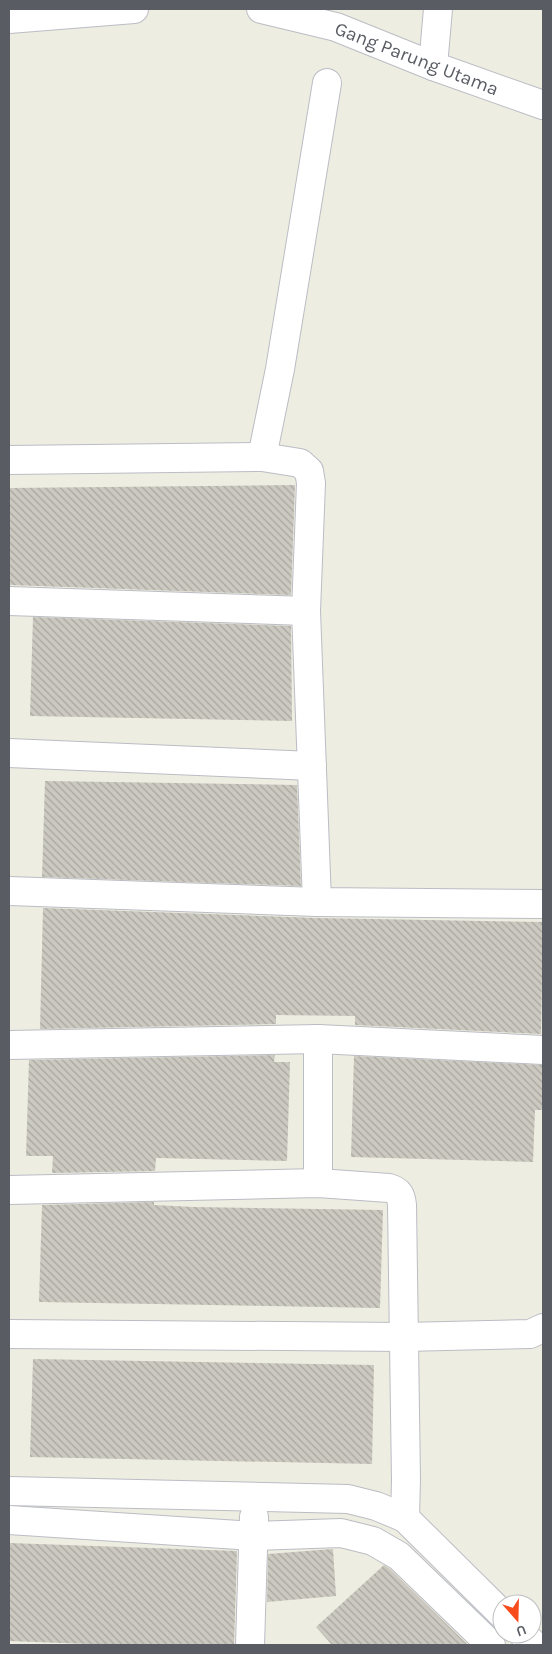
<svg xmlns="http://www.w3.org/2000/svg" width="552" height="1654" font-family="Karla,sans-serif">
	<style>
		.building { fill: url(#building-back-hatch) }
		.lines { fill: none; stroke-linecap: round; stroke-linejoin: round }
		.street-casing { stroke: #bbbdc4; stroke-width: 30 }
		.street { stroke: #fff; stroke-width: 28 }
		.labels { text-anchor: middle; stroke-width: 5; stroke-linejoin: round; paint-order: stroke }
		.street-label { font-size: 19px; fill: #595c63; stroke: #fff }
	</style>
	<defs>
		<pattern id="building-back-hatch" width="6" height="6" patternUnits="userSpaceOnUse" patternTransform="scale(1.25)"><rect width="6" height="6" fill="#cbc9c0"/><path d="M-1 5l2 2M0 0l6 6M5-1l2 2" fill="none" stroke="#a8a6a0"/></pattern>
	</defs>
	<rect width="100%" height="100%" fill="#eeede1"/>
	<g class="building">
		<polygon points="295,485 291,595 10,585 10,488"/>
		<polygon points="33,617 291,626 292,721 30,716"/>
		<polygon points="45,781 297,785 301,886 42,877"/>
		<polygon points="43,908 317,918 543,922 541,1034 355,1025 355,1016 276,1015 276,1024 40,1029"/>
		<polygon points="275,1055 274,1062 290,1062 287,1161 156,1158 155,1171 52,1173 53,1156 26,1156 29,1060"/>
		<polygon points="354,1056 543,1065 543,1110 535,1110 533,1162 351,1157"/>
		<polygon points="154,1202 154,1205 193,1207 383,1210 380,1308 39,1302 42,1205"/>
		<polygon points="33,1359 374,1365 372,1464 30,1457"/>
		<polygon points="9,1543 237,1551 234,1645 115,1645 9,1641"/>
		<polygon points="333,1549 336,1596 267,1602 268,1554"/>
		<polygon points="384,1565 390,1569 468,1645 332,1645 316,1627"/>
	</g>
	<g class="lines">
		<defs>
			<g id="street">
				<polyline points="261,9 336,27 433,66 543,105"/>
				<polyline points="9,19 134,9"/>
				<polyline points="433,66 438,9"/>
				<polyline points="262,457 280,369 327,83"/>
				<polyline points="9,460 262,457 300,463 309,471 311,483 306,611 317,902"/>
				<polyline points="9,601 306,611"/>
				<polyline points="9,753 312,766"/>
				<polyline points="9,891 317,902 543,904"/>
				<polyline points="9,1045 318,1039 543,1050"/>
				<polyline points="318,1183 318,1039"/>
				<path d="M9,1190L318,1183L389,1188C399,1191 401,1195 402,1205L406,1480L405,1518"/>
				<polyline points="9,1334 404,1337 530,1334 543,1328"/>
				<polyline points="9,1491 348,1499 376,1506 405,1518 502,1614"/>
				<polyline points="9,1520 254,1536 341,1533 373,1541 399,1556 491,1645"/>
				<polyline points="523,1634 534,1645"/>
				<polyline points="250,1645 254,1517"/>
			</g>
		</defs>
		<use href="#street" class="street-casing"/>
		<use href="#street" class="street"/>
	</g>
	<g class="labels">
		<g class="street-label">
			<text transform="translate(417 58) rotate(21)" y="7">Gang Parung Utama</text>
		</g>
	</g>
	<rect width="552" height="1654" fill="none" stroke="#595c63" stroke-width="20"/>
	<g transform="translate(517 1619) rotate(160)"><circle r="24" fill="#ffffff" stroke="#bdbec1"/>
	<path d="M0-4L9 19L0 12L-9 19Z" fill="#f84c1c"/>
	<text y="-8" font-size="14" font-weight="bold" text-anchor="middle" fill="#595c63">U</text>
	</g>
</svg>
